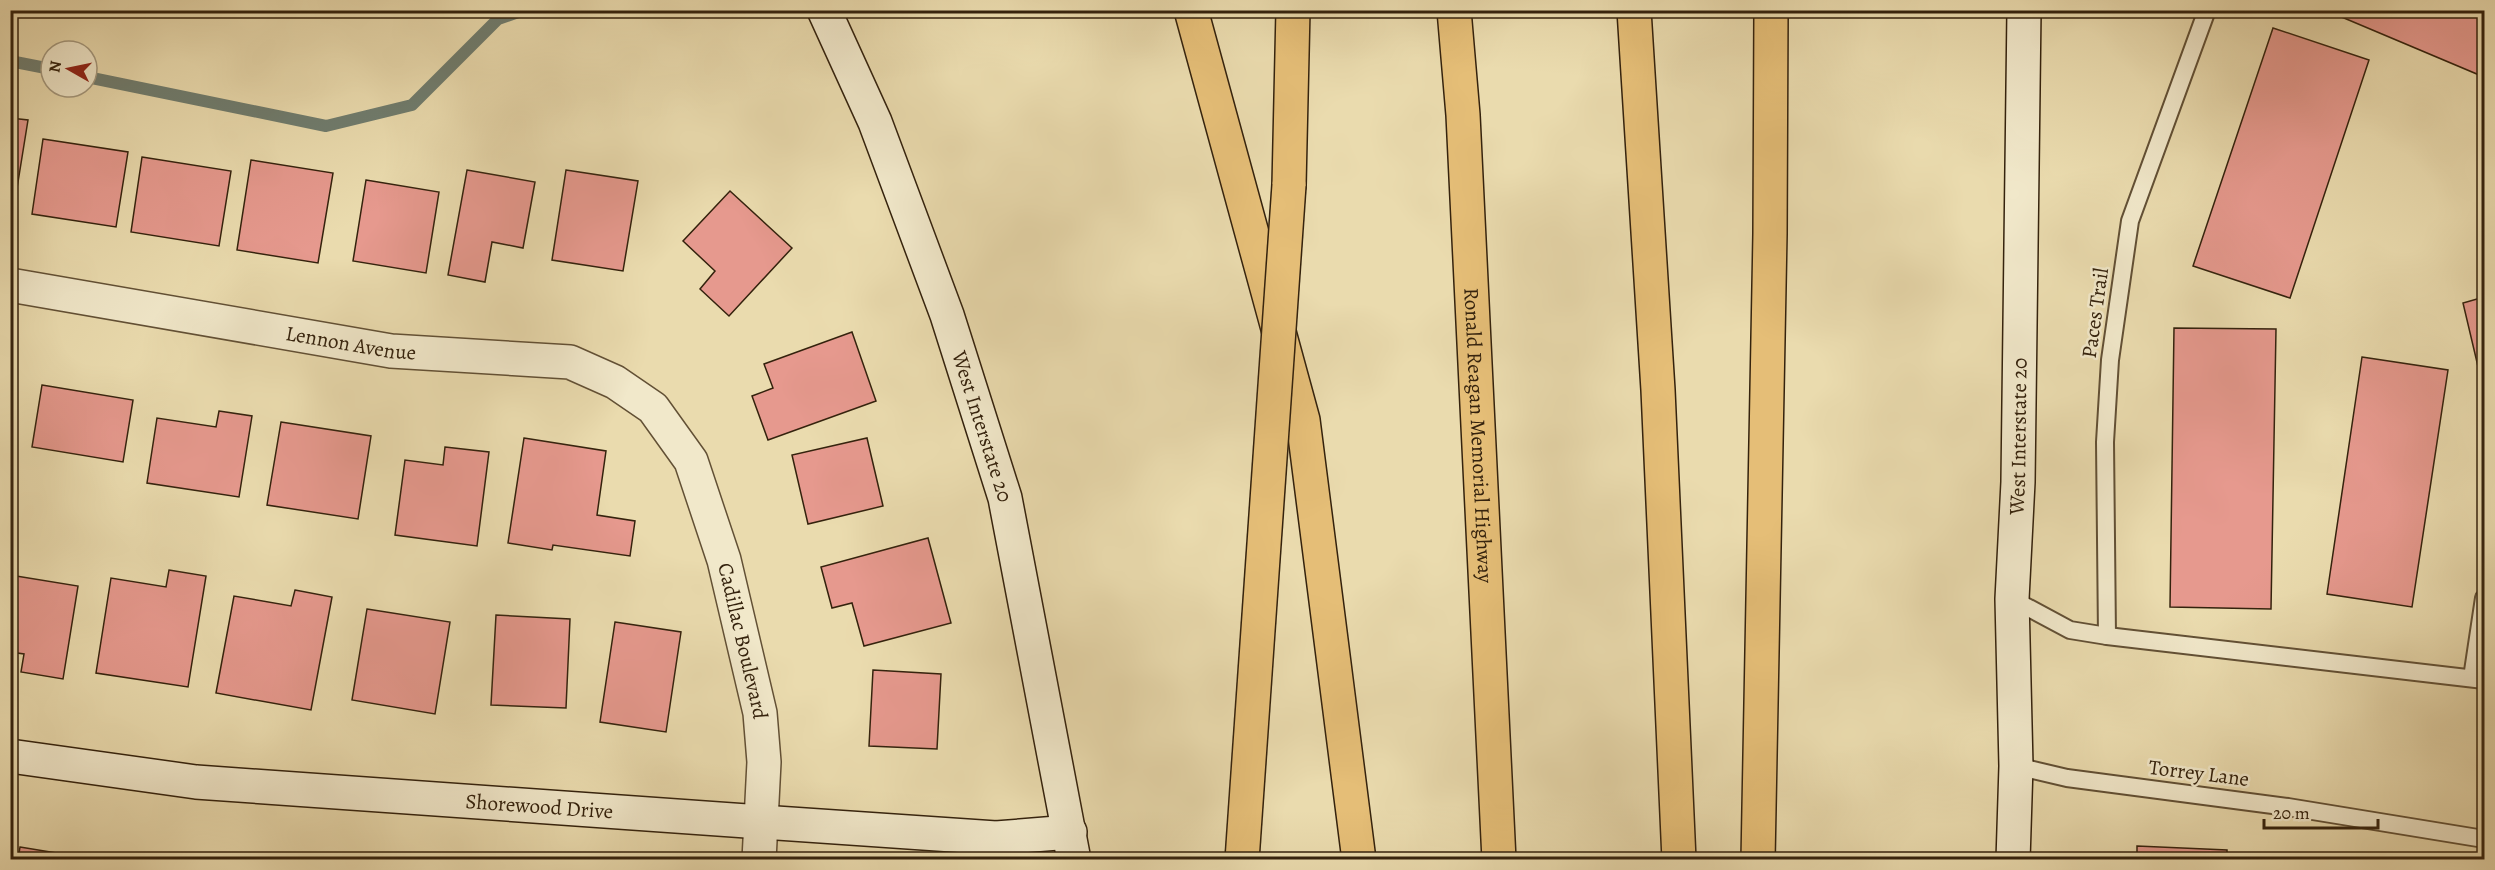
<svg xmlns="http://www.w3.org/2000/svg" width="2495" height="870" font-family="Alegreya,serif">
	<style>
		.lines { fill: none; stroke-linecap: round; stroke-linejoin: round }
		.stream { stroke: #707d6f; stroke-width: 12 }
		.building { fill: #e6998e; stroke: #34220d; stroke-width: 1.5 }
		.lane-casing { stroke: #625035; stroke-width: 20 }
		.street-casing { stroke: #625035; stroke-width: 36 }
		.secondary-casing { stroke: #34220d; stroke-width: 36 }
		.highway-casing { stroke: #34220d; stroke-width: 36 }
		.lane { stroke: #f1e8ca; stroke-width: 16 }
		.street { stroke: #f1e8ca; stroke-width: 33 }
		.secondary { stroke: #f1e8ca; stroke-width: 33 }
		.highway { stroke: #e5be77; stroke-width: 33 }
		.highway-bridge-casing { stroke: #34220d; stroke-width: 36; stroke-linecap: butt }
		.highway-bridge { stroke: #e5be77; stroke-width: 33 }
		.labels { text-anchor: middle; stroke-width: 5; stroke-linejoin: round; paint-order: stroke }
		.street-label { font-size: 21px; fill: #34220d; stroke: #f1e8ca }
	</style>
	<rect width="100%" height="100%" fill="#eadbae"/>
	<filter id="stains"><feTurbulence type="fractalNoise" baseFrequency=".00333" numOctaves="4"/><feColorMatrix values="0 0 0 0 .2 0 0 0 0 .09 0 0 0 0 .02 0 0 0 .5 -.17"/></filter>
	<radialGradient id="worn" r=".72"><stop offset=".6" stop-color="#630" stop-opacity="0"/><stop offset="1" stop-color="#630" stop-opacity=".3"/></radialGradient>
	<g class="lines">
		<g class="stream">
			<polyline points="10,61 51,69"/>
			<polyline points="87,77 326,126 412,105 498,19 524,10"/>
		</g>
	</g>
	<g class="building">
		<polygon points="2325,10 2484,10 2484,77"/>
		<polygon points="2273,28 2369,60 2290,298 2193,266"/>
		<polygon points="10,118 28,120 13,213 10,213"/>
		<polygon points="43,139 128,152 116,227 32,214"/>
		<polygon points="142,157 231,171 219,246 131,232"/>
		<polygon points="251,160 333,173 318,263 237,250"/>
		<polygon points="467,170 535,182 523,248 492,242 485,282 448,275"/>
		<polygon points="566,170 638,181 623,271 552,260"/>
		<polygon points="366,180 439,192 426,273 353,261"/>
		<polygon points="730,191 792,248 729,316 700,289 715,271 683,241"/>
		<polygon points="2484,297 2484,392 2463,303"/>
		<polygon points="2174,328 2276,329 2271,609 2170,607"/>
		<polygon points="852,332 876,401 768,440 752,396 773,388 764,364"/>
		<polygon points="2362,357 2448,370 2412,607 2327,594"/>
		<polygon points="42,385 133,400 123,462 32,447"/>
		<polygon points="219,411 252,416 239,497 147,483 157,418 216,427"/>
		<polygon points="281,422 371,436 358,519 267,505"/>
		<polygon points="524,438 606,451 597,515 635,521 630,556 553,545 552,550 508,543"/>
		<polygon points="867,438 883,506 808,524 792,455"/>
		<polygon points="445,447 489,452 477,546 395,535 405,460 443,465"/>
		<polygon points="928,538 951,623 864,646 852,603 832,608 821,567"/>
		<polygon points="169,570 206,576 188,687 96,673 111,578 166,587"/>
		<polygon points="10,575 78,586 63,679 21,672 24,654 10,652"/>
		<polygon points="295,590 332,597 311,710 216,693 234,596 291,606"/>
		<polygon points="367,609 450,622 435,714 352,700"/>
		<polygon points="496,615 570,619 566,708 491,705"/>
		<polygon points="615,622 681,632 666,732 600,722"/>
		<polygon points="873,670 941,674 937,749 869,746"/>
		<polygon points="2137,846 2227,850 2227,860 2137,860"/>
		<polygon points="20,847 99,860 18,860"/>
	</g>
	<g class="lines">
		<defs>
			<g id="lane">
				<polyline points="2012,599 2070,630 2107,636 2484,680"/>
				<polyline points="2107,636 2105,442 2110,360 2130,221 2207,10"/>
				<polyline points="2472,678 2484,598"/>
				<polyline points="2016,766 2067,778 2288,807 2484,839"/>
			</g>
			<g id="street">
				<path id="s1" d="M10,285L391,351L570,362L615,382L653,408L691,461L724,560L760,713L764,762L759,860"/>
			</g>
			<g id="secondary">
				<path id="s2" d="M824,10L875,122L947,315L1005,498L1074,860"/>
				<path id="s3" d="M10,756L196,782L761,822L996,838L1070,832"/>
				<path id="s4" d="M2013,860L2016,766L2012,599L2018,482L2024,10"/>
			</g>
			<g id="highway">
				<polyline points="1191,10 1303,420 1359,860"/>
				<path id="s5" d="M1454,10L1463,115L1499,860"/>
				<polyline points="1634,10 1658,390 1679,860"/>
				<polyline points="1289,185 1293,10"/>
				<polyline points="1758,860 1770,234 1771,10"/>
			</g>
		</defs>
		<use href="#lane" class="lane-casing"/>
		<use href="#street" class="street-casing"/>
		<use href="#secondary" class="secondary-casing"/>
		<use href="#highway" class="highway-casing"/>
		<use href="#lane" class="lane"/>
		<use href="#street" class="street"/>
		<use href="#secondary" class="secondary"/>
		<use href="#highway" class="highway"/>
		<defs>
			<polyline id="highway-bridge" points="1242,860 1289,185"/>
		</defs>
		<use href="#highway-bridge" class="highway-bridge-casing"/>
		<use href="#highway-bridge" class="highway-bridge"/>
	</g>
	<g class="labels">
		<g class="street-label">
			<text transform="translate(2095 313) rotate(-82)" y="7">Paces Trail</text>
			<text dy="7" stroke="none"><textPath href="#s1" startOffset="346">Lennon Avenue</textPath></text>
			<text dy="7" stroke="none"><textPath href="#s2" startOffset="446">West Interstate 20</textPath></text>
			<text dy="7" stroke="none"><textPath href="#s5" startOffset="426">Ronald Reagan Memorial Highway</textPath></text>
			<text dy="7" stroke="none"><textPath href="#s4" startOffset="424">West Interstate 20</textPath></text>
			<text dy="7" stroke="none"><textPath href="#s1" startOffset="914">Cadillac Boulevard</textPath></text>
			<text transform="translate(2199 773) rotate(7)" y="7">Torrey Lane</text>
			<text dy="7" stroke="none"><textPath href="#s3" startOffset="532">Shorewood Drive</textPath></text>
		</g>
	</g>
	<rect width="2495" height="870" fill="none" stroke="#eadbae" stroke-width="36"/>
	<rect x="12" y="12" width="2471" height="846" fill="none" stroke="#34220d" stroke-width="3"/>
	<rect x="18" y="18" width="2459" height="834" fill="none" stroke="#34220d" stroke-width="1.5"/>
	<g transform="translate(69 69) rotate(279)"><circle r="28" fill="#f1e8ca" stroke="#a5997e" stroke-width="1.5"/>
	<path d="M0-4.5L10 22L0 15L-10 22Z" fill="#8f2418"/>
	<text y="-9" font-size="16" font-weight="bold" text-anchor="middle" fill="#34220d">N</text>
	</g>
	<path d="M2264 819v9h114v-9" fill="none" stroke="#34220d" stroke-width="3"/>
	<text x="2273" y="819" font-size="18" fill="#34220d" stroke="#f1e8ca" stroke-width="4.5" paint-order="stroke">20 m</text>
	<rect width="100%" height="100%" filter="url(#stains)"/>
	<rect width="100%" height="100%" fill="url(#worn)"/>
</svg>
